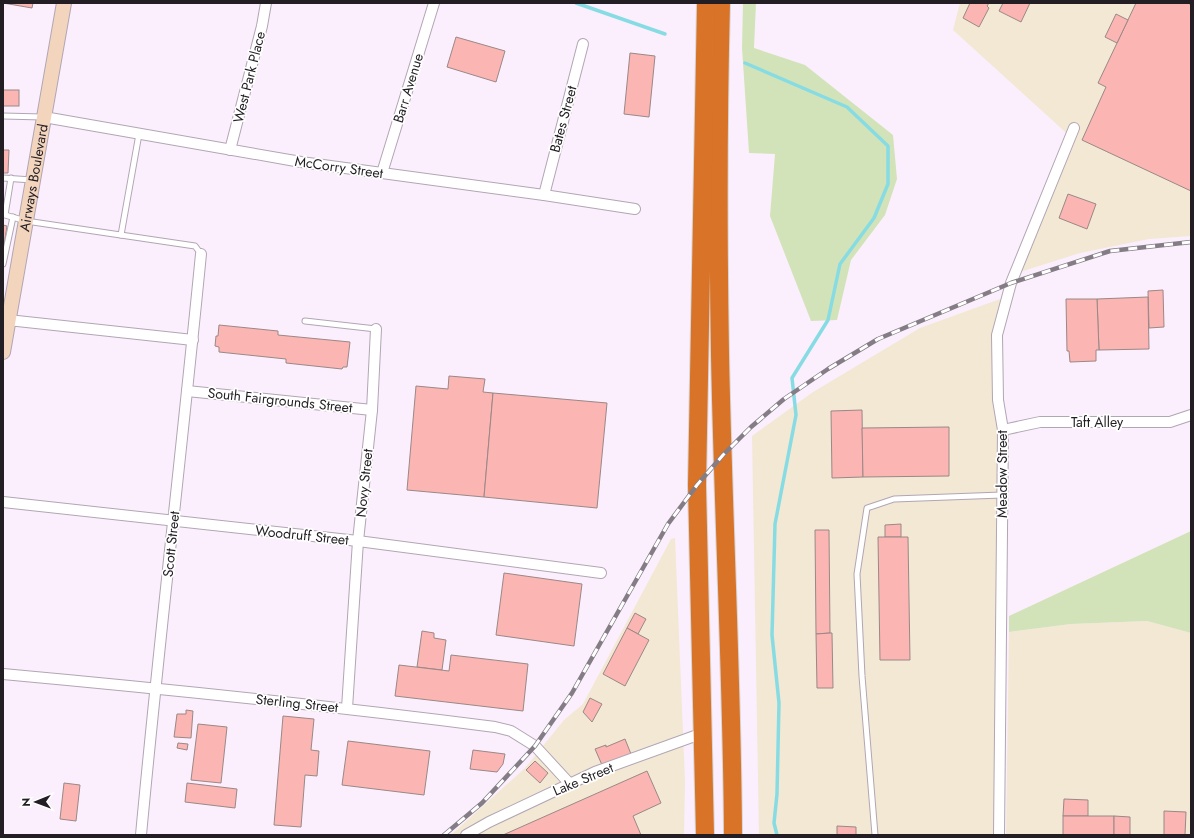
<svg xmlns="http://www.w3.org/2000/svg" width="1194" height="838" font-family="Jost,sans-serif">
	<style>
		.industrial { fill: #f3e8d4 }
		.green { fill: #d2e3b9 }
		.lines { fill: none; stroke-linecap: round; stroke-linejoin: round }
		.stream { stroke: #87dce3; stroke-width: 3.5 }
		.building { fill: #fbb5b2; stroke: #9a8887 }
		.lane-casing { stroke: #b1a6b3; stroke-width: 7 }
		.street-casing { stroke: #b1a6b3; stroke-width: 12 }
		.secondary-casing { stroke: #b1a6b3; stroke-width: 16 }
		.highway-casing { stroke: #d7d6d7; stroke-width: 20 }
		.lane { stroke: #fff; stroke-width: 5 }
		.street { stroke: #fff; stroke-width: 10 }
		.secondary { stroke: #f3d5be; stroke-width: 14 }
		.highway { stroke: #d87327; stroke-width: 18 }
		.rail-casing { stroke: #847d86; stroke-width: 4.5 }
		.rail { stroke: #fff; stroke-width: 3; stroke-dasharray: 9; stroke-linecap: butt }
		.labels { text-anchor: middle; stroke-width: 3.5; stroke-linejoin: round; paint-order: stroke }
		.street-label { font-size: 14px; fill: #221e23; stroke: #fff }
	</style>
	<rect width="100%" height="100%" fill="#fbeffd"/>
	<g class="industrial">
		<polygon points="960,3 1191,3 1191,236 1149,239 1080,253 1020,272 1074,140 953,30"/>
		<polygon points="1000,299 994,835 759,835 752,436 813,392 920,328"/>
		<polygon points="675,538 685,781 684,835 451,835 525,768 564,720 583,704 671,539"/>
		<polygon points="1147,621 1191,633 1191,835 1006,835 1009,632 1071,624"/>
	</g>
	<g class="green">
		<polygon points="743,3 756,3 754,48 805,65 893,135 897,179 885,215 851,260 837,320 811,321 770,216 775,154 749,153 742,48"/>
		<polygon points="1191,531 1191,633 1147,621 1071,624 1009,632 1009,616"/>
	</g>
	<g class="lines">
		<g class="stream">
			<polyline points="576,3 665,34"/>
			<polyline points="745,63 847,107 888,146 888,184 874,218 840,264 828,320 792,378 796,415 775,524 772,635 779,703 777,794 774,823 777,835"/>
		</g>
	</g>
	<g class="building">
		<polygon points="3,3 33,3 32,8"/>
		<polygon points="970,3 989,3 987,6 989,8 979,27 963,18"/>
		<polygon points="1003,3 1030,3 1021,22 999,11"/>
		<polygon points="1136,3 1188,3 1191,5 1191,191 1082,140 1106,87 1098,83"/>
		<polygon points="1116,14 1128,20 1117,43 1105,37"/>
		<polygon points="456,37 505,51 496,82 447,67"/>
		<polygon points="630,53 655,56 649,117 624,114"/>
		<rect x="3" y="90" width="16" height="16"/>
		<polygon points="3,150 9,150 8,173 3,173"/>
		<polygon points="1068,194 1096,204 1087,229 1059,218"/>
		<polygon points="3,225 7,226 3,251"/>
		<polygon points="1163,290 1164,327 1149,328 1148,291"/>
		<polygon points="1148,297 1149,349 1099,350 1097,299"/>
		<polygon points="1066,299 1097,299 1099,350 1096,350 1096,361 1070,362 1069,351 1067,351"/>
		<polygon points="219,325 278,331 278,335 350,342 347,367 343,367 342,369 286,363 286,359 219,352 219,347 215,346 216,336 218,336"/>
		<polygon points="449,376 485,379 483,392 493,393 484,497 407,490 416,386 448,389"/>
		<polygon points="493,393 607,403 597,508 484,497"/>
		<polygon points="862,410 863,477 832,478 831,411"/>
		<polygon points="949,427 949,476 863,477 862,428"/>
		<polygon points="901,524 901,537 885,537 885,525"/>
		<polygon points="815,530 829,530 830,633 816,634"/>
		<polygon points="878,537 908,537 910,660 880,660"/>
		<polygon points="504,573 582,584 574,646 496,635"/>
		<polygon points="635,613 646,619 638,634 627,628"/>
		<polygon points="627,628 649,640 625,686 603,674"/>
		<polygon points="422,631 434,633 434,638 446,640 442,670 417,667"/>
		<polygon points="830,633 832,633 833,688 817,688 816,634"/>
		<polygon points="451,655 528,664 523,711 395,696 399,665 449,671"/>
		<polygon points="590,698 602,704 592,722 583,712"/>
		<polygon points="186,710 193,711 191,738 174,737 177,714 186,714"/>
		<polygon points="283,716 314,719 311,750 319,751 317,776 305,775 301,827 274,825"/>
		<polygon points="198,724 227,727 221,783 191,780"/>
		<polygon points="625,739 631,754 602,765 595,749 606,745 606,747"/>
		<polygon points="348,741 430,751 424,795 342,785"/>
		<polygon points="178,743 188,744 187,750 177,748"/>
		<polygon points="473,750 505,754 503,764 497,772 470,769"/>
		<polygon points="535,761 548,773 540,783 526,770"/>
		<polygon points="647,771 661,803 633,816 641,835 503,835"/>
		<polygon points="64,783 80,785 76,821 60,819"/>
		<polygon points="187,783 237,789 235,808 185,802"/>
		<polygon points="1064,799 1088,800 1088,816 1063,816"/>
		<polygon points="1164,811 1186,812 1185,835 1164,835"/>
		<rect x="1063" y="816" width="51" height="19"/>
		<polygon points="1114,816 1130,817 1130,835 1114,835"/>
		<polygon points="837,826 856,827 856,835 837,835"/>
	</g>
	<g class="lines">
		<defs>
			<g id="lane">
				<polyline points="3,116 43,117"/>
				<polyline points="3,178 32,180"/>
				<polyline points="11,178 5,215 26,221 195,246 201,254"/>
				<polyline points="121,235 139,134"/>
				<polyline points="3,264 13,217"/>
				<polyline points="305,321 376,329"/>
				<polyline points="875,835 862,676 857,574 867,508 894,499 1002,495"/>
			</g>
			<g id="street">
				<polyline points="44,117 301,162 544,195 635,209"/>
				<polyline points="230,150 262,26 266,3"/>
				<polyline points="382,173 434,3"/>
				<polyline points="544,195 583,44"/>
				<polyline points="8,320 193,340"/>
				<polyline points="187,391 372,410"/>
				<polyline points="1003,430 1040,422 1170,422 1191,415"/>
				<polyline points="3,502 358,541 601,573"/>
				<path d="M3,674C167,689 331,706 495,727L511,731L535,746L570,784"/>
				<polyline points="347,708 358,541 372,410 376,329"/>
				<path d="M141,835C159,641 182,448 201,254"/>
				<polyline points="466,835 489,822 595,772 703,733"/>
				<polyline points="999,835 1003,430 998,400 997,335 1011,283 1074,128"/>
			</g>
			<g id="secondary">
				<path id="s1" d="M3,352L64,3"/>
			</g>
			<g id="highway">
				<path d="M721,3C718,120 718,237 720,354C723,514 732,675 733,835"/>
				<polyline points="705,835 697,485 706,3"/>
			</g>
		</defs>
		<use href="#lane" class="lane-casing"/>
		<use href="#street" class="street-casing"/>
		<use href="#secondary" class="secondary-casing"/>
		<use href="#highway" class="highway-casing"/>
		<use href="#lane" class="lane"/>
		<use href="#street" class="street"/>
		<use href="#secondary" class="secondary"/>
		<use href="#highway" class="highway"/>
		<defs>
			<polyline id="rail" points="444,835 482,803 535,746 572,693 668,524 697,485 723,455 751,427 784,399 828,369 878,339 1011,283 1110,251 1191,242"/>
		</defs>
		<use href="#rail" class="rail-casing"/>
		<use href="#rail" class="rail"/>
	</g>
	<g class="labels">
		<g class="street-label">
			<text transform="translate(249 77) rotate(-76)" y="5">West Park Place</text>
			<text transform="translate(408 88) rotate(-73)" y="5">Barr Avenue</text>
			<text transform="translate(563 119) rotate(-75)" y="5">Bates Street</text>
			<text transform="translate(339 167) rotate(8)" y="5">McCorry Street</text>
			<text dy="5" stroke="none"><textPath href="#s1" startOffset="177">Airways Boulevard</textPath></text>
			<text transform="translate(280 400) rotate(6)" y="5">South Fairgrounds Street</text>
			<text x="1097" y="427">Taft Alley</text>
			<text transform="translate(1002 474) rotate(-90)" y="5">Meadow Street</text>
			<text transform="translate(364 483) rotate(-84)" y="5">Novy Street</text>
			<text transform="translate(302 535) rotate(6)" y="5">Woodruff Street</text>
			<text transform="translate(171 544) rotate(-84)" y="5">Scott Street</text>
			<text transform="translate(297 703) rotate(6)" y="5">Sterling Street</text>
			<text transform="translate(583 779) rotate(-23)" y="5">Lake Street</text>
		</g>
	</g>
	<rect width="1194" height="838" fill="none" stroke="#221e23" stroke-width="8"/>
	<g transform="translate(36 802) rotate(269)" stroke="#ffffff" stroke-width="3" paint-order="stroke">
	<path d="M0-3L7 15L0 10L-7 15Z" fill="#221e23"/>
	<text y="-6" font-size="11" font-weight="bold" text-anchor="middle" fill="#221e23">N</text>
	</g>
</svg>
